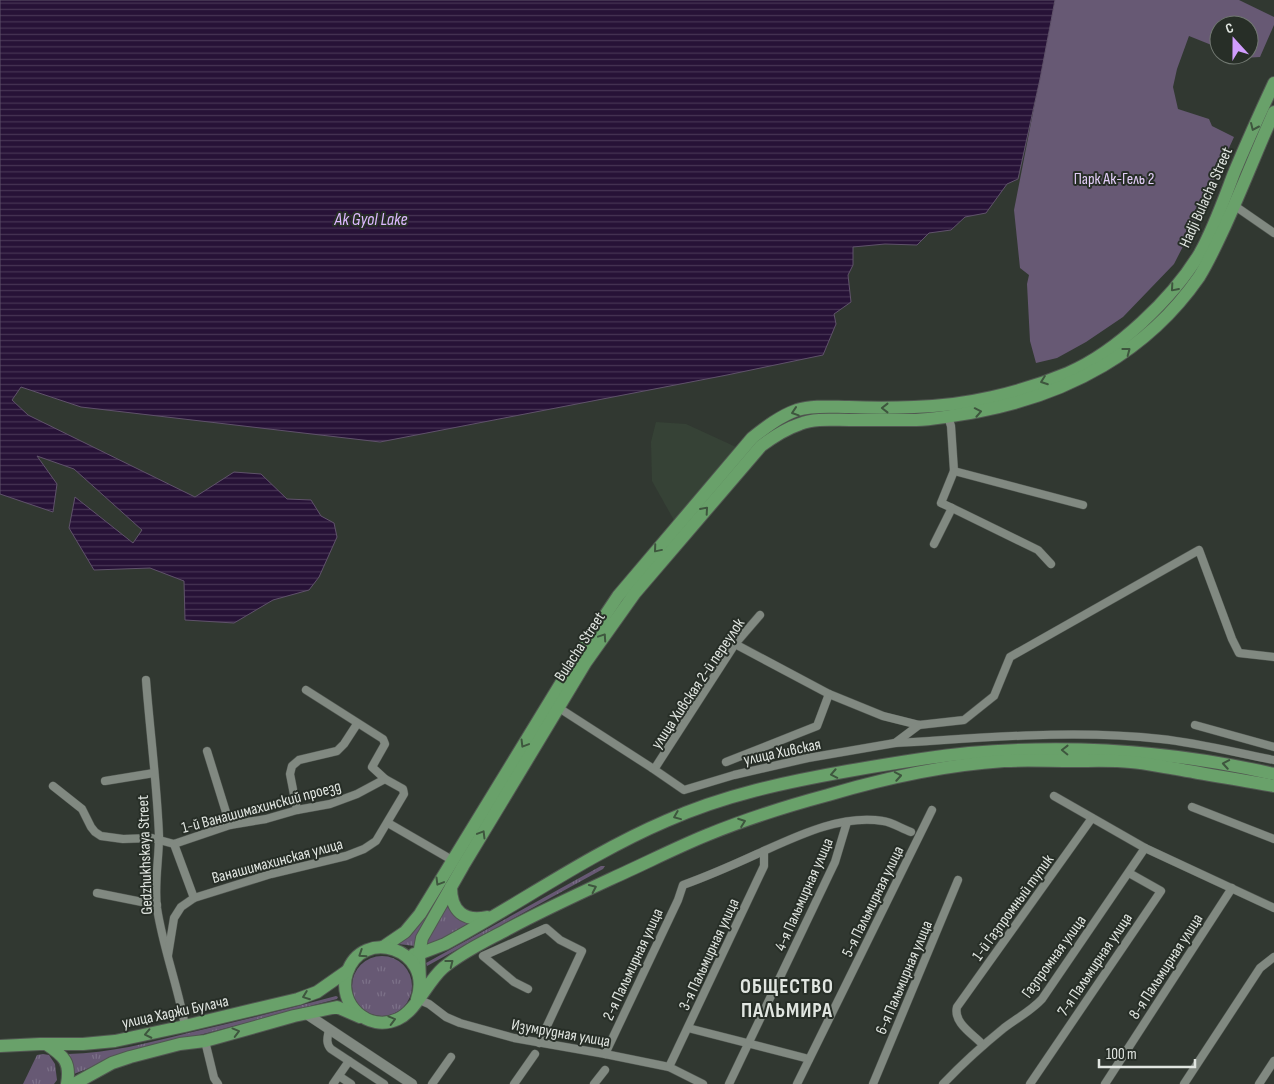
<svg xmlns="http://www.w3.org/2000/svg" width="1274" height="1084" font-family="'Sofia Sans Condensed',sans-serif">
	<style>
		.built { fill: #364236 }
		.grass { fill: url(#grass-tufts) }
		.park { fill: #675974 }
		.water { fill: url(#water-rules); stroke: #5f526a }
		.lines { fill: none; stroke-linecap: round; stroke-linejoin: round }
		.minor-casing { stroke: #515751; stroke-width: 9 }
		.tertiary-casing { stroke: #515751; stroke-width: 11 }
		.primary-casing { stroke: #515751; stroke-width: 14 }
		.minor { stroke: #818981; stroke-width: 8 }
		.tertiary { stroke: #818981; stroke-width: 10 }
		.primary { stroke: #69a16a; stroke-width: 12 }
		.oneway { stroke: #3e563e }
		.labels { text-anchor: middle; stroke-width: 4; stroke-linejoin: round; paint-order: stroke }
		.park-label { font-size: 16px; fill: #e3cef8; stroke: #272e27 }
		.street-label { font-size: 16px; fill: #e1e6e1; stroke: #272e27 }
		.water-label { font-size: 18px; font-style: italic; fill: #ddb9ff; stroke: #272e27 }
		.district-label { font-size: 21px; font-weight: bold; letter-spacing: 1px; fill: #e1e6e1; stroke: #272e27 }
	</style>
	<defs>
		<pattern id="grass-tufts" width="24" height="20" patternUnits="userSpaceOnUse" patternTransform="scale(1.25)"><rect width="24" height="20" fill="#675974"/><path d="M3 7l-1-3M5 7V3M7 7l1-3M15 17l-1-3M17 17v-4M19 17l1-3" fill="none" stroke="#7c7188"/></pattern>
		<pattern id="water-rules" width="6" height="5" patternUnits="userSpaceOnUse" patternTransform="scale(1.25)"><rect width="6" height="5" fill="#271237"/><path d="M0 2.5h6" fill="none" stroke="#463454"/></pattern>
	</defs>
	<rect width="100%" height="100%" fill="#313831"/>
	<polygon class="built" points="656,422 686,424 736,447 675,522 652,481 651,442"/>
	<g class="grass">
		<polygon points="601,866 605,866 603,869 427,966 426,963"/>
		<polygon points="453,868 415,946 398,944"/>
		<polygon points="445,905 454,913 467,921 468,924 435,943 424,945"/>
		<circle cx="382" cy="986" r="30"/>
		<path d="M336,996L338,997L337,999L123,1055L74,1074L68,1054C110,1053 148,1043 188,1033C238,1022 287,1009 336,996Z"/>
		<polygon points="43,1054 49,1055 55,1064 57,1080 54,1084 23,1084 37,1055"/>
	</g>
	<polygon class="park" points="1055,0 1239,0 1274,17 1274,25 1260,57 1243,58 1235,55 1249,55 1249,25 1219,25 1219,48 1189,36 1177,69 1173,87 1178,109 1209,119 1212,126 1234,137 1195,223 1174,264 1123,317 1086,342 1057,358 1036,363 1030,341 1027,284 1029,275 1020,268 1014,210"/>
	<polygon class="water" points="0,0 1055,0 1040,79 1018,179 1007,184 986,213 965,217 951,230 929,233 917,245 885,244 853,247 853,265 848,275 851,302 834,314 836,324 823,355 727,375 380,442 81,407 21,387 12,400 28,415 195,497 234,472 261,474 287,499 311,500 321,516 334,523 337,537 319,577 309,590 273,600 234,623 185,620 184,581 150,568 94,570 69,528 75,497 133,543 142,530 74,469 37,456 57,484 53,512 0,494"/>
	<g class="lines">
		<defs>
			<g id="minor">
				<polyline points="1235,206 1274,233"/>
				<polyline points="948,417 951,426 954,471 1083,505"/>
				<polyline points="952,508 1038,550 1051,564"/>
				<polyline points="934,544 952,508 941,503 954,471"/>
				<polyline points="735,644 829,694 883,716 919,725 964,720 994,696 1010,657 1199,550 1232,639 1239,653 1274,657"/>
				<path d="M146,680C150,732 157,784 159,836C159,860 154,884 157,908C163,948 178,986 185,1026"/>
				<polyline points="306,690 383,739 385,744 372,767 385,779"/>
				<polyline points="559,708 652,768 655,768 735,644 760,615"/>
				<polyline points="1195,725 1274,747"/>
				<path d="M895,743C983,738 1073,729 1161,739C1199,743 1237,753 1274,760"/>
				<polyline points="207,751 230,825"/>
				<polyline points="726,762 817,726 829,694"/>
				<polyline points="652,768 684,790 734,775 808,758 895,743 919,725"/>
				<polyline points="105,781 154,773"/>
				<polyline points="53,786 82,809 91,827 95,832 101,836 123,839 152,838 174,844 230,825 266,819 297,810 330,804 357,794 385,779 403,789 404,794 376,841 364,849 346,856 271,874 194,898 181,907 174,918 168,955"/>
				<polyline points="1054,796 1145,848 1274,908"/>
				<polyline points="1192,807 1274,839"/>
				<polyline points="297,810 290,774 292,766 299,760 337,751 344,744 357,724"/>
				<polyline points="388,823 452,860"/>
				<polyline points="174,844 194,898"/>
				<polyline points="97,893 157,905"/>
				<polyline points="528,989 514,982 483,956 546,928 560,940 582,951 539,1043"/>
				<polyline points="417,999 429,1004 446,1017 460,1023 514,1038 605,1054 669,1067 703,1084"/>
				<polyline points="688,1028 809,1059"/>
				<path d="M329,1029C328,1036 325,1043 331,1049L384,1084"/>
				<polyline points="205,1041 214,1078 218,1084"/>
				<path d="M983,1045C973,1034 953,1023 957,1007L1092,818"/>
				<path d="M605,1054L678,900L683,885C708,876 733,865 757,854C795,837 840,814 883,821C892,822 902,829 911,832"/>
				<polyline points="669,1067 764,866 764,851"/>
				<polyline points="339,1076 351,1084"/>
				<polyline points="333,1084 349,1061"/>
				<polyline points="432,1084 451,1057"/>
				<polyline points="514,1084 535,1054"/>
				<polyline points="594,1084 605,1070"/>
				<polyline points="729,1084 835,862 847,822"/>
				<polyline points="797,1084 932,810"/>
				<polyline points="873,1084 958,880"/>
				<path d="M943,1084C962,1064 983,1045 1004,1028C1017,1018 1031,1011 1042,999L1145,848"/>
				<polyline points="1030,1084 1161,891 1129,873"/>
				<polyline points="1105,1084 1232,888"/>
				<polyline points="1184,1084 1260,968 1274,957"/>
				<polyline points="1259,1084 1274,1061"/>
			</g>
			<polyline id="tertiary" points="305,1013 412,1084"/>
			<g id="primary">
				<path d="M451,887C451,911 464,922 487,917"/>
				<path d="M383,947L405,932L420,914L574,662L618,596L752,438C766,427 780,416 797,410C813,405 833,407 849,407C871,408 892,408 914,407C965,406 1020,393 1068,373C1117,352 1173,298 1200,253C1214,228 1224,199 1234,173C1247,142 1260,113 1274,83"/>
				<path d="M414,954H419L445,944C519,904 589,854 666,821C724,795 786,782 848,771C888,764 929,757 969,753C1071,744 1174,751 1274,774"/>
				<path d="M420,982L419,954L422,938L463,866L586,662L635,593L761,446C773,437 785,429 800,424C815,418 833,420 849,420C871,420 894,420 916,420C938,419 959,415 980,411C1068,394 1147,352 1199,277C1209,261 1217,243 1225,226C1242,189 1257,150 1274,112"/>
				<path d="M417,999C434,949 362,926 347,973C337,1004 368,1033 398,1019C416,1011 427,982 443,968C462,952 486,941 508,929C547,908 587,890 628,871C654,859 680,846 707,835C746,819 787,806 828,795C885,778 944,765 1004,761C1027,760 1050,761 1073,761C1092,761 1112,760 1131,762C1146,763 1162,767 1177,769C1209,775 1242,780 1274,786"/>
				<path d="M46,1044C64,1056 71,1062 67,1084"/>
				<polyline points="0,1046 40,1044 83,1044 115,1041 185,1026 298,999 317,992 347,971"/>
				<polyline points="74,1084 112,1063 130,1057 180,1044 205,1041 294,1016 337,1007 360,1017"/>
			</g>
		</defs>
		<use href="#minor" class="minor-casing"/>
		<use href="#tertiary" class="tertiary-casing"/>
		<use href="#primary" class="primary-casing"/>
		<use href="#minor" class="minor"/>
		<use href="#tertiary" class="tertiary"/>
		<use href="#primary" class="primary"/>
	</g>
	<defs><path id="oneway-chevron" d="M-2-3.5L2.5 0L-2 3.5" fill="none" stroke-width="1.6" stroke-linecap="round" stroke-linejoin="round" transform="scale(1.25)"/></defs>
	<g class="oneway">
		<use href="#oneway-chevron" transform="translate(1254 127) rotate(114)"/>
		<use href="#oneway-chevron" transform="translate(1174 288) rotate(131)"/>
		<use href="#oneway-chevron" transform="translate(1127 351) rotate(-37)"/>
		<use href="#oneway-chevron" transform="translate(1044 381) rotate(160)"/>
		<use href="#oneway-chevron" transform="translate(885 408) rotate(-180)"/>
		<use href="#oneway-chevron" transform="translate(795 412) rotate(162)"/>
		<use href="#oneway-chevron" transform="translate(978 412) rotate(-11)"/>
		<use href="#oneway-chevron" transform="translate(705 510) rotate(-49)"/>
		<use href="#oneway-chevron" transform="translate(657 549) rotate(130)"/>
		<use href="#oneway-chevron" transform="translate(603 637) rotate(-56)"/>
		<use href="#oneway-chevron" transform="translate(524 744) rotate(121)"/>
		<use href="#oneway-chevron" transform="translate(1065 750) rotate(-179)"/>
		<use href="#oneway-chevron" transform="translate(1226 764) rotate(-170)"/>
		<use href="#oneway-chevron" transform="translate(834 774) rotate(169)"/>
		<use href="#oneway-chevron" transform="translate(898 776) rotate(-10)"/>
		<use href="#oneway-chevron" transform="translate(677 816) rotate(158)"/>
		<use href="#oneway-chevron" transform="translate(742 822) rotate(-20)"/>
		<use href="#oneway-chevron" transform="translate(482 834) rotate(-59)"/>
		<use href="#oneway-chevron" transform="translate(439 882) rotate(121)"/>
		<use href="#oneway-chevron" transform="translate(593 888) rotate(-25)"/>
		<use href="#oneway-chevron" transform="translate(362 954) rotate(147)"/>
		<use href="#oneway-chevron" transform="translate(450 963) rotate(-38)"/>
		<use href="#oneway-chevron" transform="translate(306 996) rotate(159)"/>
		<use href="#oneway-chevron" transform="translate(392 1020) rotate(-15)"/>
		<use href="#oneway-chevron" transform="translate(236 1032) rotate(-15)"/>
		<use href="#oneway-chevron" transform="translate(148 1034) rotate(168)"/>
	</g>
	<g class="labels">
		<g class="park-label">
			<text x="1114" y="184">Парк Ак-Гель 2</text>
		</g>
		<g class="street-label">
			<text transform="translate(1205 197) rotate(-66)" y="6">Hadji Bulacha Street</text>
			<text transform="translate(579 646) rotate(-57)" y="6">Bulacha Street</text>
			<text transform="translate(697 683) rotate(-56)" y="6">улица Хивская 2-й переулок</text>
			<text transform="translate(782 751) rotate(-12)" y="6">улица Хивская</text>
			<text transform="translate(261 806) rotate(-15)" y="6">1-й Ванашимахинский проезд</text>
			<text transform="translate(144 855) rotate(-92)" y="6">Gedzhukhskaya Street</text>
			<text transform="translate(277 860) rotate(-15)" y="6">Ванашимахинская улица</text>
			<text transform="translate(803 894) rotate(-66)" y="6">4-я Пальмирная улица</text>
			<text transform="translate(872 901) rotate(-64)" y="6">5-я Пальмирная улица</text>
			<text transform="translate(1012 907) rotate(-54)" y="6">1-й Газпромный тупик</text>
			<text transform="translate(708 954) rotate(-65)" y="6">3-я Пальмирная улица</text>
			<text transform="translate(1053 956) rotate(-54)" y="6">Газпромная улица</text>
			<text transform="translate(632 964) rotate(-65)" y="6">2-я Пальмирная улица</text>
			<text transform="translate(1094 964) rotate(-56)" y="6">7-я Пальмирная улица</text>
			<text transform="translate(1165 966) rotate(-57)" y="6">8-я Пальмирная улица</text>
			<text transform="translate(903 977) rotate(-67)" y="6">6-я Пальмирная улица</text>
			<text transform="translate(175 1011) rotate(-12)" y="6">улица Хаджи Булача</text>
			<text transform="translate(561 1032) rotate(10)" y="6">Изумрудная улица</text>
		</g>
		<g class="water-label">
			<text x="371" y="225">Ak Gyol Lake</text>
		</g>
		<g class="district-label">
			<text x="787" y="993">ОБЩЕСТВО<tspan x="787" dy="24">ПАЛЬМИРА</tspan></text>
		</g>
	</g>
	<g transform="translate(1234 40) rotate(339)"><circle r="24" fill="#272e27" stroke="#717871"/>
	<path d="M0-4L9 19L0 12L-9 19Z" fill="#d19dfe"/>
	<text y="-8" font-size="14" font-weight="bold" text-anchor="middle" fill="#e1e6e1">С</text>
	</g>
	<path d="M1099 1059v8h96v-8" fill="none" stroke="#e1e6e1" stroke-width="2.5"/>
	<text x="1106" y="1059" font-size="15" fill="#e1e6e1" stroke="#272e27" stroke-width="4" paint-order="stroke">100 m</text>
</svg>
